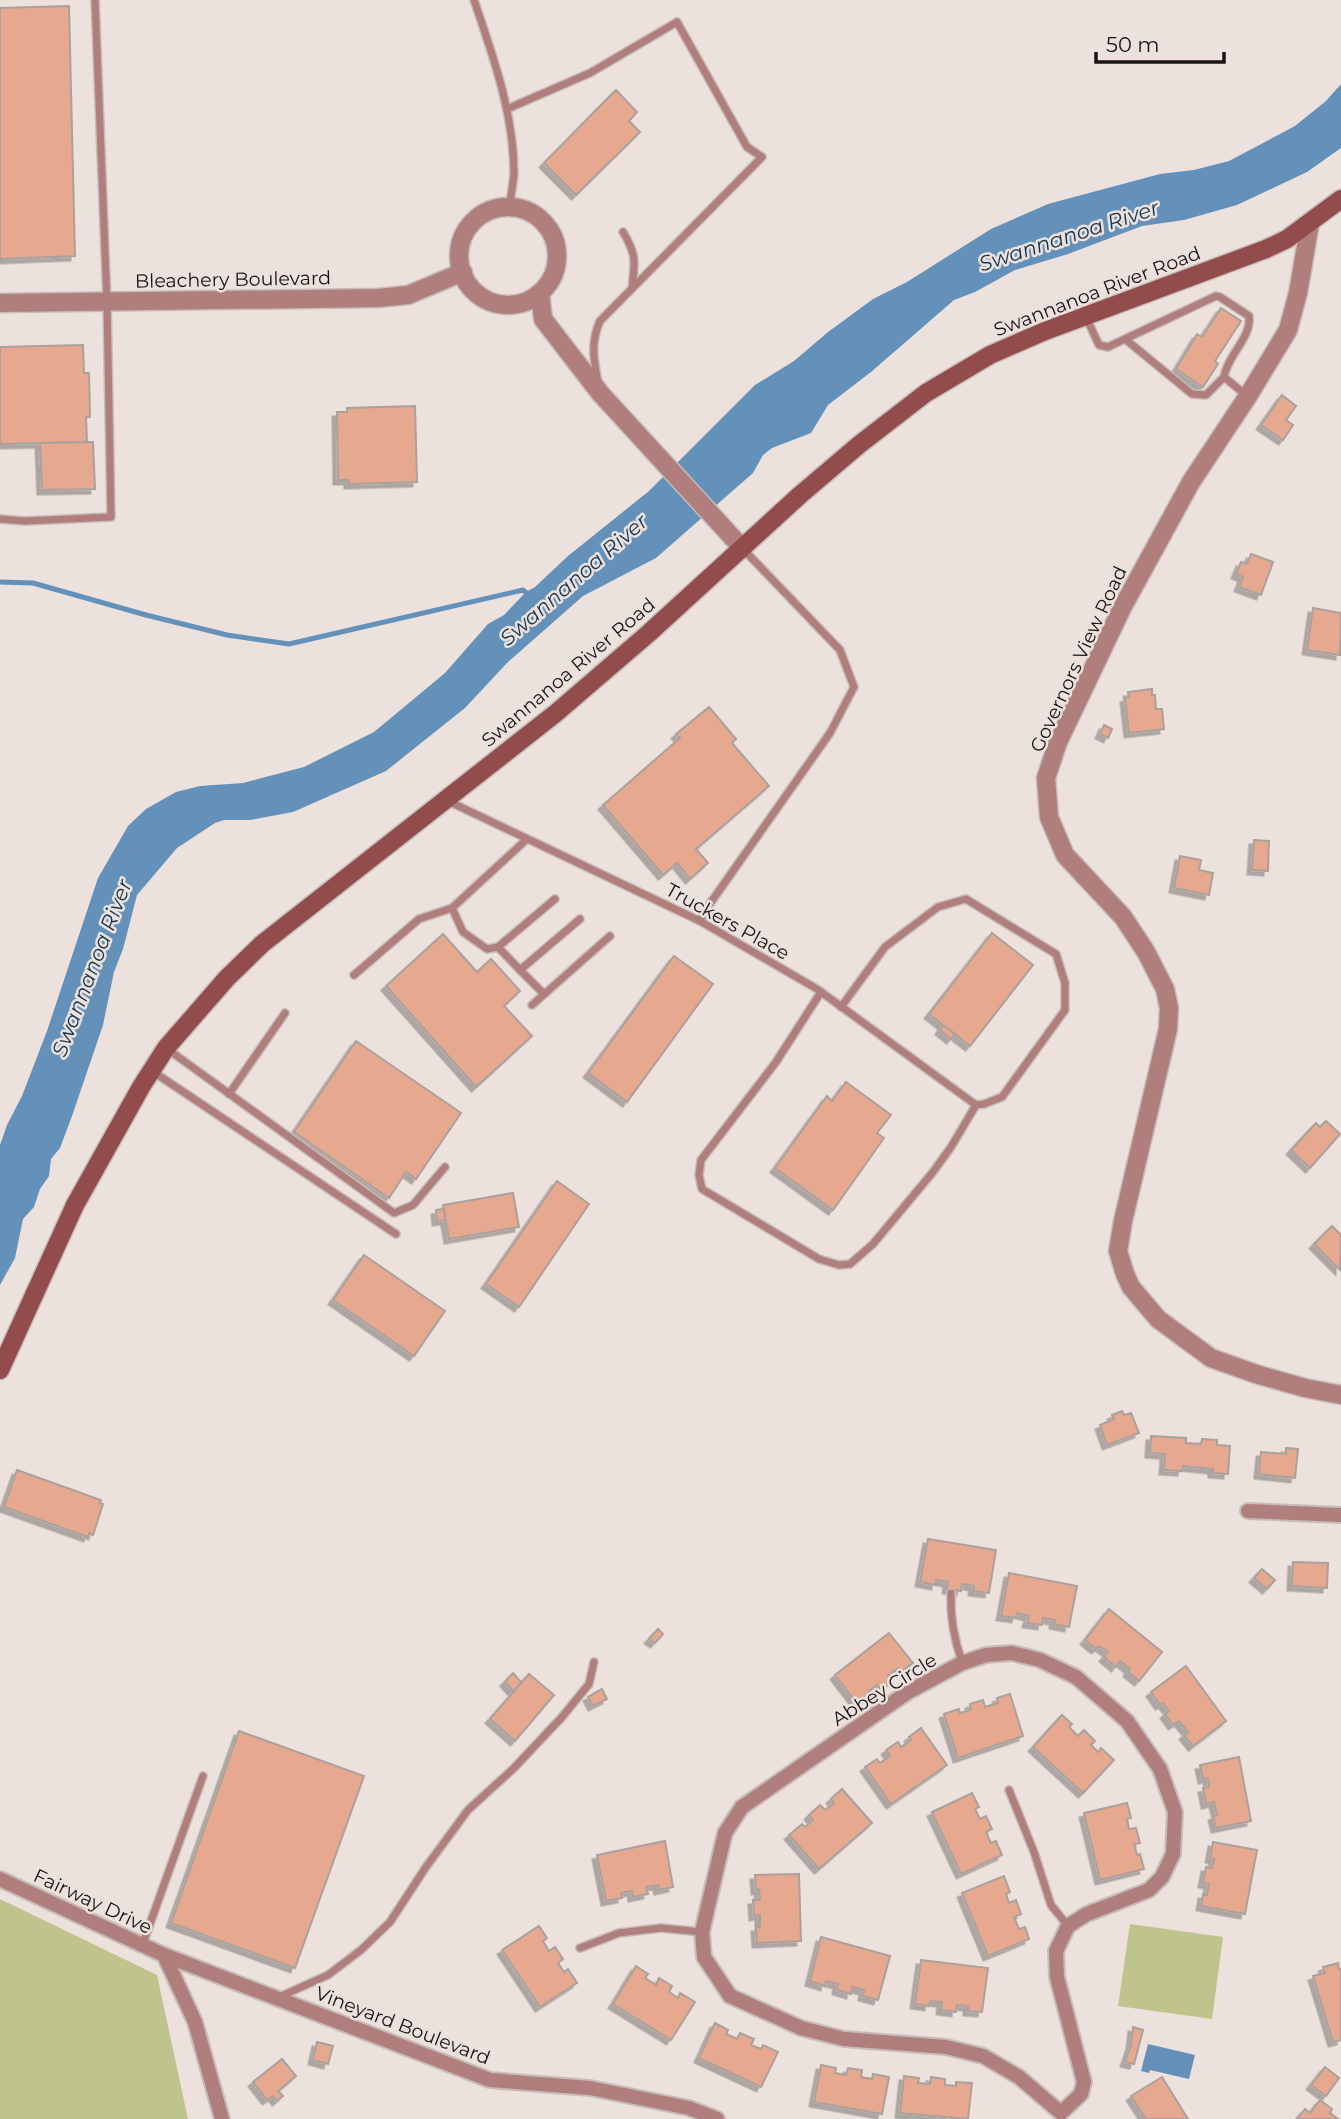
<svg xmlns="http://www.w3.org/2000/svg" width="1341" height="2119" font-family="Montserrat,sans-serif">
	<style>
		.green { fill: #bfc38c }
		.water { fill: #6391ba }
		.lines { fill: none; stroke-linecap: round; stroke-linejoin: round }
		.stream { stroke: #6391ba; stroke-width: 5 }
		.building { fill: #e6a990; stroke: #aba09b; stroke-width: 2; filter: url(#shadow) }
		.service-casing { stroke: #c6bcb8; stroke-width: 10 }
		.minor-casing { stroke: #c6bcb8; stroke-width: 18 }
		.tertiary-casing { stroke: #c6bcb8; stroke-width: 21 }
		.secondary-casing { stroke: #c6bcb8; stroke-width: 21 }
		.service { stroke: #b07e7c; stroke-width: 7 }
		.minor { stroke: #b07e7c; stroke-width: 14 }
		.tertiary { stroke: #b07e7c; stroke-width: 18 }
		.secondary { stroke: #924c4b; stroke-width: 18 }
		.labels { text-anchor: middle; stroke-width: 5; stroke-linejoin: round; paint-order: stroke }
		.street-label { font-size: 19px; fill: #181413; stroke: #ece1dc }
		.water-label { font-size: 21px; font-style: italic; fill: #133754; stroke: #ece1dc }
	</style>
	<defs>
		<filter id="shadow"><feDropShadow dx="-4.5" dy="4.5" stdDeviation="0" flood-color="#0004"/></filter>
	</defs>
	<rect width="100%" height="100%" fill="#ece1dc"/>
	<g class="green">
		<polygon points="0,1899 157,1975 188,2119 0,2119"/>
		<polygon points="1130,1924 1223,1937 1212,2019 1118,2006"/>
	</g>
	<g class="water">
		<polygon points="1341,84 1341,148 1307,172 1237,205 1184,220 1142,226 1068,254 1015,270 975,292 954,300 871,372 828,405 811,433 772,448 763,455 753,473 656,558 583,596 507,663 465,708 386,771 293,812 250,820 224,820 215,823 177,848 137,895 123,949 114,972 103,1025 72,1116 60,1148 51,1159 49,1176 40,1189 34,1207 23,1219 15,1258 0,1285 0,1145 7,1125 22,1096 47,1031 98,878 128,826 146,809 176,792 200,786 243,783 304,767 374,732 445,673 488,624 504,615 526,592 535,587 568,556 649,491 755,385 794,361 828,332 873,299 907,282 991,229 1048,204 1160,174 1194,170 1229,161 1295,126 1326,101"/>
		<polygon points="1148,2044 1195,2055 1189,2079 1150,2070 1149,2073 1141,2071"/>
	</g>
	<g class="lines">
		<polyline class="stream" points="0,582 33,583 146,615 227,635 289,644 523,590 529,595"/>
	</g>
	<g class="building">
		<polygon points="69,6 75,256 0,259 0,8"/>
		<polygon points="616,90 637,112 629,121 640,132 576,195 544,163"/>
		<polygon points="1221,308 1241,321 1215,361 1218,364 1203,387 1176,369 1197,334 1202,337"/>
		<polygon points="83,345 84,373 89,373 90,417 86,417 87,442 0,444 0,347"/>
		<polygon points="1282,395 1296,406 1286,420 1293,425 1283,440 1261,425"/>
		<polygon points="415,406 417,482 349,484 349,480 338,480 337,412 347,412 347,408"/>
		<polygon points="93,442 95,489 42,490 40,443"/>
		<polygon points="1251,554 1273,562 1261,595 1239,587 1243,577 1236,574 1241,562 1247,564"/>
		<polygon points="1313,608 1341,613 1340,655 1307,650"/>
		<polygon points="1152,689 1152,695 1155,695 1156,709 1162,709 1164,729 1129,733 1125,698 1129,697 1128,692"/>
		<polygon points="709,707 736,739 732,743 769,786 696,849 708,863 690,879 677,863 663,875 603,805 680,738 676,734"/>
		<polygon points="1104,725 1112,729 1108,738 1100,734"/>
		<polygon points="1254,840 1269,841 1268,871 1252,870"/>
		<polygon points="1180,856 1201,860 1199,870 1213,873 1209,895 1174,888"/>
		<polygon points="992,933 1033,965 970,1046 929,1014"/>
		<polygon points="443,934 477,972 491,959 520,991 504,1006 532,1036 476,1087 386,986"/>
		<polygon points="674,956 713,984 627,1102 588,1073"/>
		<polygon points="943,1025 955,1034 951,1039 940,1030"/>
		<polygon points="356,1041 461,1113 416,1179 406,1172 389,1198 294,1132"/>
		<polygon points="846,1082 891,1115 877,1133 884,1138 833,1210 775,1168 827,1096 832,1101"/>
		<polygon points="1326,1121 1340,1134 1310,1168 1291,1150 1316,1123 1320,1127"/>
		<polygon points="557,1181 589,1204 519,1307 486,1284"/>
		<polygon points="513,1193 519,1227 449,1239 443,1205"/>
		<polygon points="444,1209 445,1220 437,1221 436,1210"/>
		<polygon points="1332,1226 1341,1235 1340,1270 1314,1244"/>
		<polygon points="364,1255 445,1311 414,1356 333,1300"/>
		<polygon points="1122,1411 1124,1415 1131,1413 1139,1433 1107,1445 1100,1425 1114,1419 1112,1415"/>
		<polygon points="1151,1436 1186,1438 1186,1443 1201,1444 1202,1439 1217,1440 1217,1445 1230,1446 1228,1474 1213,1473 1213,1469 1183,1466 1182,1471 1164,1470 1165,1454 1150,1453"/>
		<polygon points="1286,1448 1298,1449 1295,1478 1259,1474 1261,1452 1286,1454"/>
		<polygon points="17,1470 101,1500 100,1503 103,1504 93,1535 89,1533 88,1537 4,1507"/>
		<polygon points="928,1539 996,1550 989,1593 973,1591 974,1586 962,1584 961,1591 947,1589 948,1582 936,1580 936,1585 920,1582"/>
		<polygon points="1293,1562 1328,1563 1327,1588 1292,1586"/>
		<polygon points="1262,1569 1275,1580 1267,1589 1254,1578"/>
		<polygon points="1009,1573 1077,1586 1069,1627 1054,1624 1055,1620 1043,1618 1042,1625 1027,1623 1029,1616 1017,1613 1016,1618 1001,1616"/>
		<polygon points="1109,1609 1162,1652 1139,1681 1128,1672 1130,1669 1120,1661 1116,1667 1104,1657 1108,1652 1099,1646 1096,1649 1085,1640"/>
		<polygon points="658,1629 663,1634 655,1643 649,1639"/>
		<polygon points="889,1633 913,1663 901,1672 898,1668 888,1676 892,1681 881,1690 877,1685 868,1692 871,1695 858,1705 835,1675"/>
		<polygon points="1186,1666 1226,1721 1193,1746 1184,1735 1188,1732 1179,1721 1173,1725 1165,1714 1169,1711 1163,1703 1160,1705 1151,1692"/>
		<polygon points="513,1673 521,1682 514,1692 505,1682"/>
		<polygon points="529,1674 554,1695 515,1741 490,1719"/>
		<polygon points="602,1689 607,1699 593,1706 588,1697"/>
		<polygon points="1010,1694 1023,1736 958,1758 944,1714 959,1709 960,1713 971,1710 970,1704 983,1700 985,1707 998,1703 997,1698"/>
		<polygon points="1062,1715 1072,1724 1069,1727 1078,1736 1084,1730 1095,1741 1091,1745 1098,1752 1101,1748 1114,1760 1083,1793 1033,1747"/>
		<polygon points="921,1728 947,1765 891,1804 865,1767 877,1759 880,1763 890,1756 886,1750 898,1742 901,1747 911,1740 909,1737"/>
		<polygon points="239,1731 364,1776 295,1968 171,1923"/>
		<polygon points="1239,1757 1251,1821 1216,1828 1213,1816 1217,1815 1214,1802 1206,1804 1203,1788 1209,1787 1208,1778 1203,1779 1200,1765"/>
		<polygon points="842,1789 872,1823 819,1869 789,1835 802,1824 805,1827 813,1820 809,1815 820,1805 825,1810 834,1803 831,1799"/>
		<polygon points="972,1793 979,1807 975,1809 980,1819 986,1816 992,1829 986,1832 991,1843 996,1841 1002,1855 961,1874 932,1812"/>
		<polygon points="1127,1803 1131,1818 1127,1819 1129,1829 1136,1828 1140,1843 1134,1844 1137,1855 1140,1854 1144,1869 1100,1880 1084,1813"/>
		<polygon points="665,1841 673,1887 659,1890 658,1885 646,1887 648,1894 633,1897 632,1891 621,1893 622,1898 606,1901 597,1855"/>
		<polygon points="1213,1842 1257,1850 1245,1914 1201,1906 1203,1894 1207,1895 1209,1884 1203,1883 1206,1867 1212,1868 1214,1859 1210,1858"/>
		<polygon points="799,1874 801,1941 757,1943 756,1927 760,1927 760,1915 754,1916 753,1900 760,1900 759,1889 756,1890 755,1875"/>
		<polygon points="1004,1876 1010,1892 1006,1894 1009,1903 1016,1900 1021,1914 1014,1917 1019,1929 1025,1927 1029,1939 988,1956 962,1893"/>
		<polygon points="539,1926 547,1938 543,1941 549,1951 555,1947 563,1959 558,1963 564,1972 568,1969 577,1983 540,2007 502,1950"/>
		<polygon points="821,1937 890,1956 878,2000 863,1996 864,1990 852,1987 851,1994 837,1990 838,1984 826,1981 825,1986 810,1981"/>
		<polygon points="921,1960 988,1968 982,2012 968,2011 968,2006 957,2005 956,2012 941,2010 942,2002 930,2001 929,2006 915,2004"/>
		<polygon points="1338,1963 1339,1969 1341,1969 1341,2040 1333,2042 1313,1976 1325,1973 1323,1967"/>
		<polygon points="636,1966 648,1974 645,1978 656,1985 659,1978 672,1986 669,1992 678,1998 680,1993 695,2002 671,2040 613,2004"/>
		<polygon points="715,2023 728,2030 726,2034 737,2039 740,2033 754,2039 751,2045 761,2049 763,2045 778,2052 761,2087 699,2058"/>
		<polygon points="1133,2027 1143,2030 1134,2064 1125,2062 1131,2045"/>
		<polygon points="317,2042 333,2046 328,2064 313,2060"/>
		<polygon points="282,2059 296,2076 278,2091 283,2096 277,2101 273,2096 267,2100 253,2082"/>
		<polygon points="821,2065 836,2068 835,2073 846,2075 848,2068 862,2070 861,2077 872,2079 873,2074 889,2077 882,2114 814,2102"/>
		<polygon points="1325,2067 1339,2078 1326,2096 1311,2085"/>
		<polygon points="904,2076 919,2078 918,2083 930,2084 931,2077 945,2079 945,2085 956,2086 956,2082 972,2083 968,2119 900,2113"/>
		<polygon points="1162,2077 1188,2119 1146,2119 1131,2096"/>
		<polygon points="1320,2100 1332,2109 1330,2113 1338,2119 1297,2119 1305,2109 1310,2113"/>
	</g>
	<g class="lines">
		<defs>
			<g id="service">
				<path d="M474,0C493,56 514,114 514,174C513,185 511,196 509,207"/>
				<path d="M507,109L590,73L677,22L747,147L762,157L600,321C590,344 594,359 598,383"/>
				<path d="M623,232C637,255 635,262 632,288"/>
				<path d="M1086,317L1099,345L1108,347L1216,296L1220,297L1249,316C1252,337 1227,356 1224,377L1247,396"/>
				<polyline points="1125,339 1192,394 1206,395 1224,377"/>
				<polyline points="0,519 25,521 111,517 107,302 95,0"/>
				<polyline points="448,801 700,921 817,989 976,1105"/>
				<polyline points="452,908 463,932 487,949 498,947 555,899"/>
				<polyline points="700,921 709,905 830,733 854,687 840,650 743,549"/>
				<polyline points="498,947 520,970"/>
				<polyline points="354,975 419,919 452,908 527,839"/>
				<polyline points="821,992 776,1062 701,1160 699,1175 702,1189 819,1259 839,1265 850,1264 873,1244 933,1172 951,1147 976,1105 984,1104 1002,1097 1065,1010 1065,983 1056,954 966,899 938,907 885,947 841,1007"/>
				<polyline points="544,994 520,970 580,919"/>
				<polyline points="532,1005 610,936"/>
				<polyline points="166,1048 394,1213 413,1205 445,1167"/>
				<polyline points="152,1071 396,1234"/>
				<polyline points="229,1094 285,1013"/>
				<path d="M951,1593C950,1618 954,1639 962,1662"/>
				<polyline points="1009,1790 1034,1852 1051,1905 1068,1926"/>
				<polyline points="142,1946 203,1776"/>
				<polyline points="580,1948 619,1933 661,1928 702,1932"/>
				<polyline points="277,1998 328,1975 361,1950 390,1922 426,1867 468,1810 514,1768 562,1717 589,1684 594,1662"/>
			</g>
			<g id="minor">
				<polyline points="1248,1511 1341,1515"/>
				<polygon points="1012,1653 1040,1660 1076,1677 1127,1721 1160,1769 1175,1812 1173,1854 1162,1877 1149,1890 1087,1914 1068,1926 1056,1951 1057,1977 1084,2082 1081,2094 1061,2113 1019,2077 983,2056 946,2047 844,2039 801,2028 730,1996 704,1957 702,1932 725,1833 742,1807 908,1692 962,1663 986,1655"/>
				<polyline points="0,1879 164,1955 195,2022 222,2119"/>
				<polyline points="164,1955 490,2080 590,2088 689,2108 717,2119"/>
			</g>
			<g id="tertiary">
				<circle cx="508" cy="256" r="49"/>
				<polyline points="1310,223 1298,293 1288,330 1248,396 1191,482 1122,608 1058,742 1046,778 1049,817 1065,855 1123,917 1146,952 1165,989 1169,1008 1168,1029 1123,1221 1118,1251 1125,1274 1131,1287 1158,1319 1211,1358 1256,1374 1305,1388 1341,1395"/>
				<polyline points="540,293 543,319 600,393 743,549"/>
				<polyline points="0,303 378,298 408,295 463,272"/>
			</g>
			<polyline id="secondary" points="0,1370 75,1205 141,1087 166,1048 227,978 262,944 556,713 649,633 800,495 860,444 926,393 990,355 1045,331 1266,249 1287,239 1341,199"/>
		</defs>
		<use href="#service" class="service-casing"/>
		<use href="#minor" class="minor-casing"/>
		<use href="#tertiary" class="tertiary-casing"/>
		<use href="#secondary" class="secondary-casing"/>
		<use href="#service" class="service"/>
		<use href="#minor" class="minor"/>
		<use href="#tertiary" class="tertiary"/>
		<use href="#secondary" class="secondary"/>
	</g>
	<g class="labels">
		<g class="street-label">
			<text transform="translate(233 279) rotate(-1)" y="7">Bleachery Boulevard</text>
			<text transform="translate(1097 291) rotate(-21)" y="7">Swannanoa River Road</text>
			<text transform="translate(1078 659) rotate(-65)" y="7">Governors View Road</text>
			<text transform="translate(568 672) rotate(-40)" y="7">Swannanoa River Road</text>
			<text transform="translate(728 921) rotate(29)" y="7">Truckers Place</text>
			<text transform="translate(884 1689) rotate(-32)" y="7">Abbey Circle</text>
			<text transform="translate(93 1901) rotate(25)" y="7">Fairway Drive</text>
			<text transform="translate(403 2025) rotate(21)" y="7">Vineyard Boulevard</text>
		</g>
		<g class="water-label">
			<text transform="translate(1069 236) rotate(-18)" y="7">Swannanoa River</text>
			<text transform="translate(574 580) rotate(-41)" y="7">Swannanoa River</text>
			<text transform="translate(92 968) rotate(-69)" y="7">Swannanoa River</text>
		</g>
	</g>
	<path d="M1096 52v10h128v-10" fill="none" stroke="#181413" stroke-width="3.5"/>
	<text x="1106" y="52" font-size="21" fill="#181413" stroke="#ece1dc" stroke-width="5" paint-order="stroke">50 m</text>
</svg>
